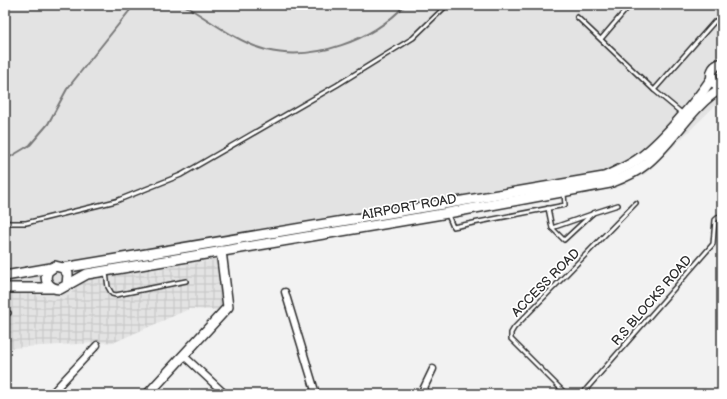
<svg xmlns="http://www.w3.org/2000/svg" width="727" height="399" font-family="'Balsamiq Sans',sans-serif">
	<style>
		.built { fill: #e3e3e3 }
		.industrial { fill: url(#industrial-grid) }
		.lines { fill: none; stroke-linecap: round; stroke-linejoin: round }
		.stream { stroke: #787878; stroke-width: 2 }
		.lane-casing { stroke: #2b2b2b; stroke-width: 6 }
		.street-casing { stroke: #2b2b2b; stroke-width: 9 }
		.secondary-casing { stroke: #2b2b2b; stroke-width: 12 }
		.lane { stroke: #fff; stroke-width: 3 }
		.street { stroke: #fff; stroke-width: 6 }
		.secondary { stroke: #fff; stroke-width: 9 }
		.labels { text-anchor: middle; stroke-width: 3.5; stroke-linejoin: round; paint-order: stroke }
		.street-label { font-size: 13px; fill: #2b2b2b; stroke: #fff }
	</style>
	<defs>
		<pattern id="industrial-grid" width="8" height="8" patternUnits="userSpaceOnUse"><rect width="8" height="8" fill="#e3e3e3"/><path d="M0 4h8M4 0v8" fill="none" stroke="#c3c3c3"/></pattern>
	</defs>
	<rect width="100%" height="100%" fill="#f2f2f2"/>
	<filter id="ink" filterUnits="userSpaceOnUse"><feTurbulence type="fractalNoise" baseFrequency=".025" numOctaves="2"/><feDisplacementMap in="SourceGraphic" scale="8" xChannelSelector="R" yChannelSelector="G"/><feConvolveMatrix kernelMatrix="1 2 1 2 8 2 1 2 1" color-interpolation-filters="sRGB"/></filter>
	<g filter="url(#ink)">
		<polygon class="built" points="5,5 722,5 722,99 645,174 618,186 270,247 266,251 235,256 156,270 149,268 85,279 68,296 52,300 42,295 5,292"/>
		<polygon class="industrial" points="220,259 231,311 189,309 115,342 5,348 5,293 17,291 42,295 52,300 68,296 85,279 149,268 156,270"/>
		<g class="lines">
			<g class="stream">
				<path d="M184,5C209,20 239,43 266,50C314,62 373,40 405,5"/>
				<polyline points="5,160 30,145 48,124 67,89 134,5"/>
			</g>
			<defs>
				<g id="lane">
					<polyline points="577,17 654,90 683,114"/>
					<polyline points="601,39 630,5"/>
					<polyline points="654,90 715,21"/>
					<polyline points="548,208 552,228 564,240 593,213 618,205"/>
					<polyline points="448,215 453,227 565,205 564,194"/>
					<polyline points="5,221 9,223 26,223 116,201 181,175 337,85 413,38 447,5"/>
					<polyline points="552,228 592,214"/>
					<polyline points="106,273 108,287 112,294 116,295 186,281"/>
					<polyline points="5,313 9,313"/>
					<polyline points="566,394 511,339 511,333 514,328 636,203"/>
					<polyline points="582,394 713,244 715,220 722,214"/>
				</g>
				<g id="street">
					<polyline points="285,292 316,394"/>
					<polyline points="183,355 225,394"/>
					<polyline points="51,394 97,345"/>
					<polyline points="421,394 433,369"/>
				</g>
				<g id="secondary">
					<path d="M714,83C709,74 712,66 722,63"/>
					<path d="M63,268L604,177C615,172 627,167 637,160C660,144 696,102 712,78"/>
					<polyline points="5,276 51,268"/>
					<path d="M67,285L68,274L63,268L55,266L48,271C43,280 49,289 60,289L87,274L448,213L610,183C623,178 635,173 646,164C672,144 693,103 722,88"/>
					<polyline points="5,288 52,288"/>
					<polyline points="148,394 228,307 221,251"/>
				</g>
			</defs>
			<use href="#lane" class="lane-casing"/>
			<use href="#street" class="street-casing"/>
			<use href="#secondary" class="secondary-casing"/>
			<use href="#lane" class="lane"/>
			<use href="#street" class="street"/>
			<use href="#secondary" class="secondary"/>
		</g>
	</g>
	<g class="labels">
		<g class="street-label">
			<text transform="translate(409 206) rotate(-10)" y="5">AIRPORT ROAD</text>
			<text transform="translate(545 282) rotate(-45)" y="5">ACCESS ROAD</text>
			<text transform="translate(651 300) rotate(-49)" y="5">R.S BLOCKS ROAD</text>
		</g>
	</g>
	<rect width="727" height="399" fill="none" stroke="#fff" stroke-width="20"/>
	<rect x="10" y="10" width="707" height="379" fill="none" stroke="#2b2b2b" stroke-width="1.5" filter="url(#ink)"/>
</svg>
